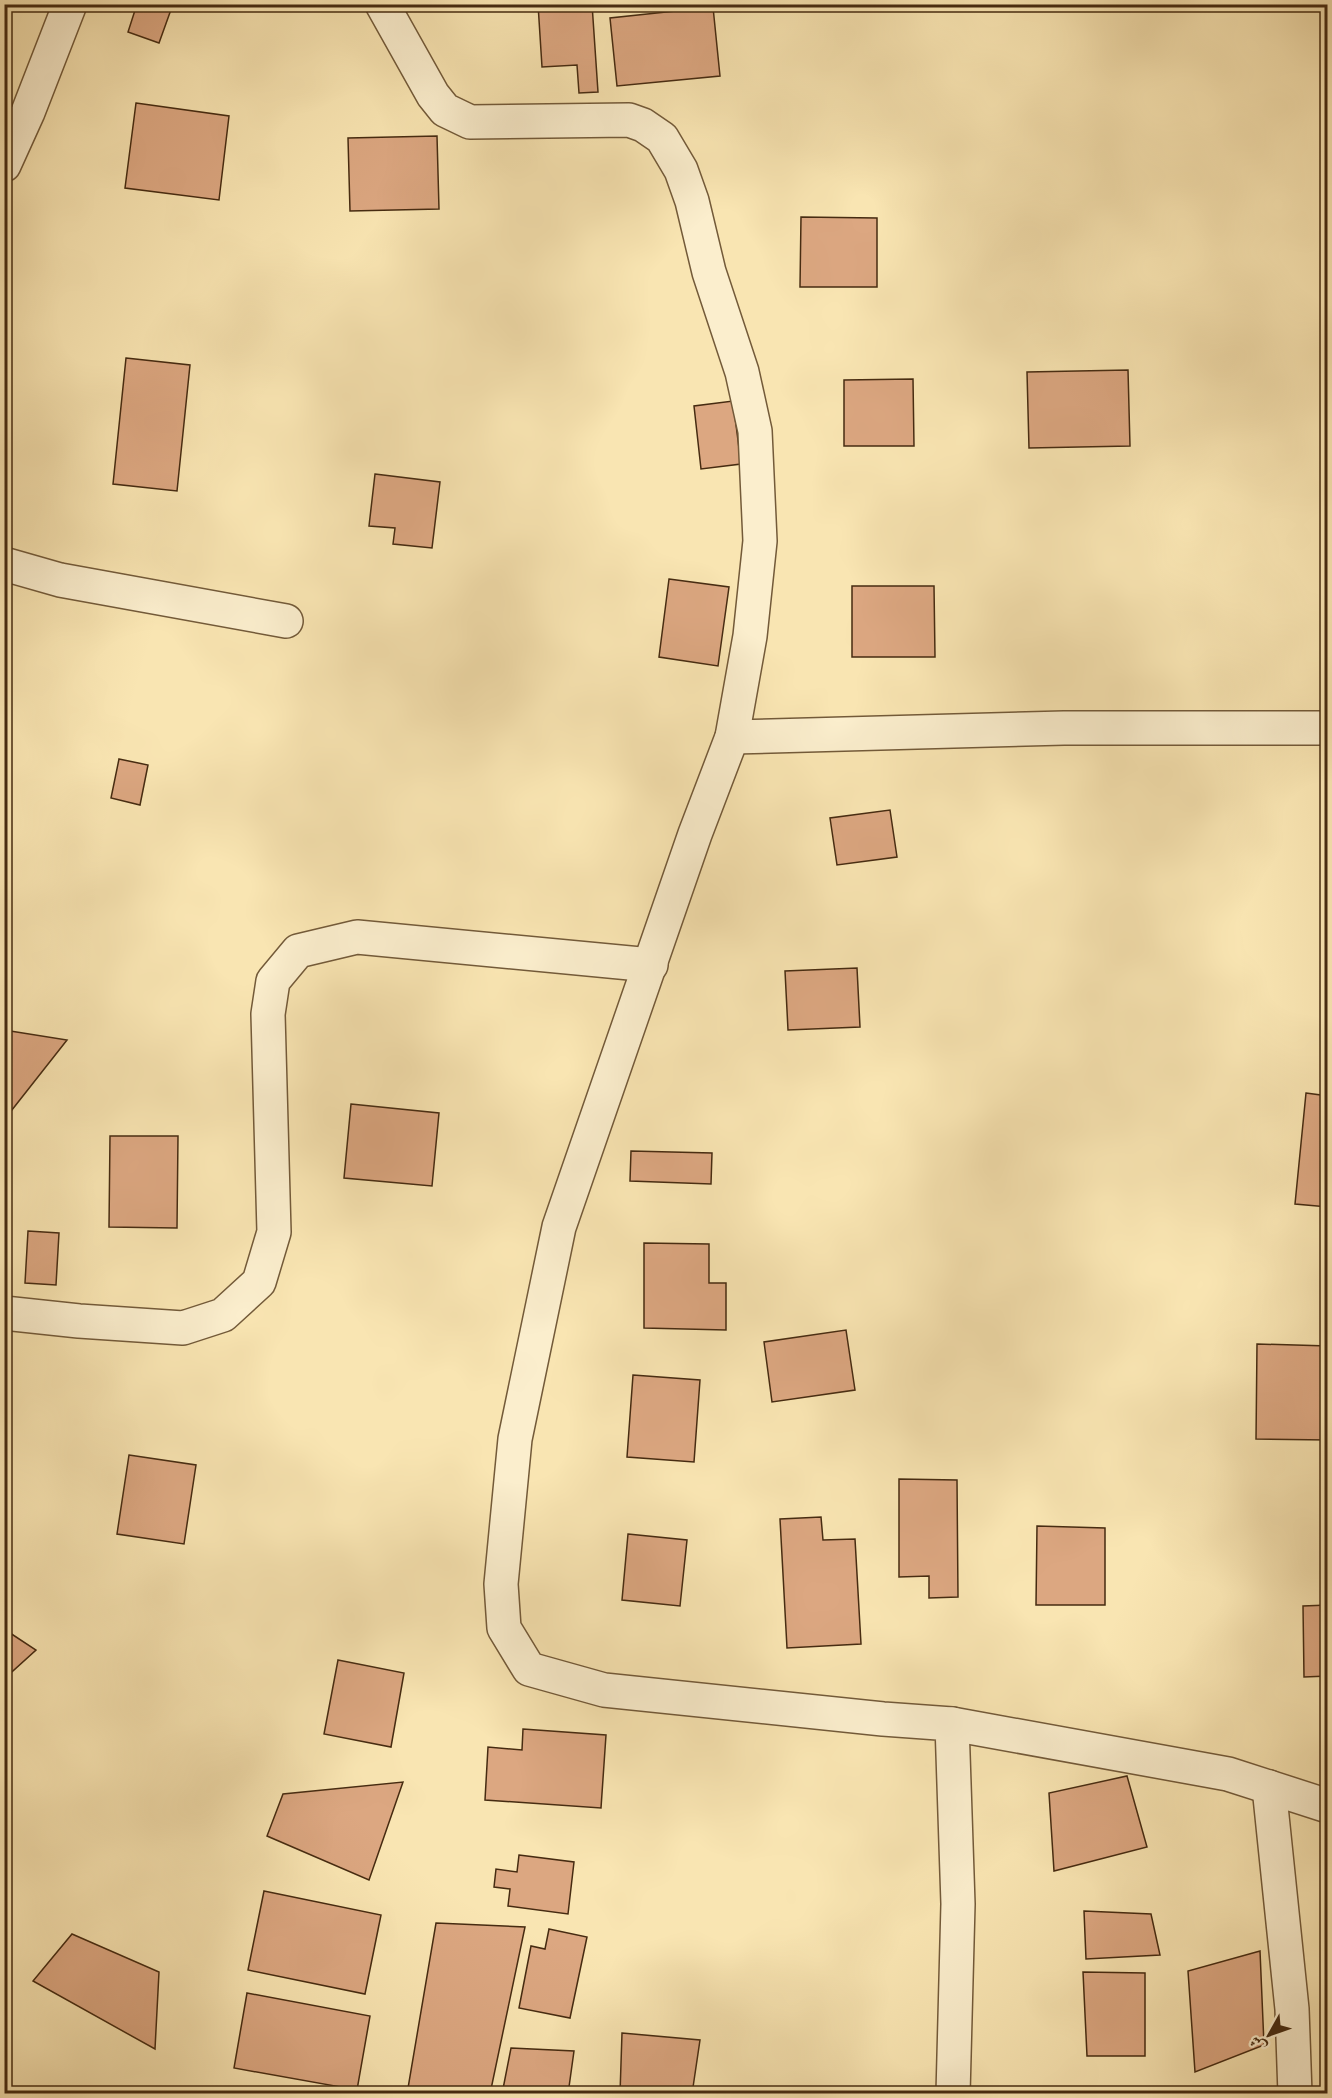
<svg xmlns="http://www.w3.org/2000/svg" width="1332" height="2098" font-family="'EB Garamond',Amiri,serif">
	<style>
		.building { fill: #dca781; stroke: #462b11; stroke-width: 1.5 }
		.lines { fill: none; stroke-linecap: round; stroke-linejoin: round }
		.minor-casing { stroke: #735a39; stroke-width: 36 }
		.minor { stroke: #fbeecd; stroke-width: 33 }
	</style>
	<rect width="100%" height="100%" fill="#f9e5b2"/>
	<filter id="stains"><feTurbulence type="fractalNoise" baseFrequency=".00333" numOctaves="4"/><feColorMatrix values="0 0 0 0 .2 0 0 0 0 .09 0 0 0 0 .02 0 0 0 .5 -.17"/></filter>
	<radialGradient id="worn" r=".72"><stop offset=".6" stop-color="#630" stop-opacity="0"/><stop offset="1" stop-color="#630" stop-opacity=".3"/></radialGradient>
	<g class="building">
		<polygon points="137,4 173,4 159,43 128,32"/>
		<polygon points="538,4 592,4 598,92 579,93 577,65 542,67"/>
		<polygon points="713,7 720,76 617,86 610,18"/>
		<polygon points="136,103 229,116 219,200 125,188"/>
		<polygon points="437,136 439,209 350,211 348,138"/>
		<polygon points="801,217 877,218 877,287 800,287"/>
		<polygon points="126,358 190,365 177,491 113,484"/>
		<polygon points="1128,370 1130,446 1029,448 1027,372"/>
		<polygon points="913,379 914,446 844,446 844,380"/>
		<polygon points="733,401 741,464 701,469 694,406"/>
		<polygon points="375,474 440,482 432,548 393,544 395,528 369,526"/>
		<polygon points="669,579 729,587 718,666 659,657"/>
		<polygon points="852,586 934,586 935,657 852,657"/>
		<polygon points="119,759 148,765 140,805 111,798"/>
		<polygon points="890,810 897,857 837,865 830,818"/>
		<polygon points="857,968 860,1027 788,1030 785,971"/>
		<polygon points="4,1030 67,1040 4,1120"/>
		<polygon points="1306,1093 1328,1096 1328,1207 1295,1204"/>
		<polygon points="351,1104 439,1113 432,1186 344,1178"/>
		<polygon points="110,1136 178,1136 177,1228 109,1227"/>
		<polygon points="631,1151 712,1153 711,1184 630,1181"/>
		<polygon points="28,1231 59,1233 56,1285 25,1283"/>
		<polygon points="644,1243 709,1244 709,1283 726,1283 726,1330 644,1328"/>
		<polygon points="846,1330 855,1390 772,1402 764,1342"/>
		<polygon points="1257,1344 1328,1346 1328,1440 1256,1439"/>
		<polygon points="633,1375 700,1380 694,1462 627,1457"/>
		<polygon points="129,1455 196,1465 184,1544 117,1534"/>
		<polygon points="899,1479 957,1480 958,1597 929,1598 929,1576 899,1577"/>
		<polygon points="821,1517 823,1540 855,1539 861,1644 787,1648 780,1519"/>
		<polygon points="1037,1526 1105,1528 1105,1605 1036,1605"/>
		<polygon points="628,1534 687,1540 680,1606 622,1600"/>
		<polygon points="1328,1605 1328,1676 1304,1677 1303,1606"/>
		<polygon points="4,1629 36,1650 4,1679"/>
		<polygon points="338,1660 404,1673 391,1747 324,1734"/>
		<polygon points="523,1729 606,1735 601,1808 485,1800 488,1747 522,1750"/>
		<polygon points="1127,1776 1147,1847 1054,1871 1049,1793"/>
		<polygon points="403,1782 369,1880 267,1836 283,1794"/>
		<polygon points="519,1855 574,1862 568,1914 508,1906 510,1889 494,1887 496,1869 517,1872"/>
		<rect x="1326" y="1872" width="2" height="85"/>
		<polygon points="264,1891 381,1915 365,1994 248,1970"/>
		<polygon points="1084,1911 1151,1914 1160,1955 1086,1959"/>
		<polygon points="436,1923 525,1927 490,2094 407,2094"/>
		<polygon points="549,1929 587,1937 570,2018 519,2008 531,1946 545,1949"/>
		<polygon points="72,1934 159,1972 155,2049 33,1981"/>
		<polygon points="1260,1951 1264,2045 1195,2072 1188,1971"/>
		<polygon points="1083,1972 1145,1973 1145,2056 1087,2056"/>
		<polygon points="247,1993 370,2016 357,2090 234,2068"/>
		<polygon points="622,2033 700,2040 692,2094 620,2094"/>
		<polygon points="511,2048 574,2051 568,2094 502,2094"/>
	</g>
	<g class="lines">
		<defs>
			<g id="minor">
				<polyline points="382,4 433,95 445,110 470,122 629,120 643,125 662,138 681,170 692,201 709,272 742,372 755,431 760,541 750,636 732,737 695,834 559,1227 515,1439 501,1584 504,1628 529,1669 604,1690 883,1719 952,1724 958,1904 953,2094"/>
				<polyline points="4,165 28,112 70,4"/>
				<polyline points="4,564 60,580 286,621"/>
				<polyline points="732,737 1064,728 1328,728"/>
				<polyline points="4,1313 79,1321 183,1328 223,1315 259,1282 274,1232 268,1014 273,981 298,951 357,937 651,965"/>
				<polyline points="952,1724 1228,1774 1328,1806"/>
				<polyline points="1269,1787 1292,2009 1295,2094"/>
			</g>
		</defs>
		<use href="#minor" class="minor-casing"/>
		<use href="#minor" class="minor"/>
	</g>
	<rect width="1332" height="2098" fill="none" stroke="#f9e5b2" stroke-width="24"/>
	<rect x="6" y="6" width="1320" height="2086" fill="none" stroke="#462b11" stroke-width="3"/>
	<rect x="12" y="12" width="1308" height="2074" fill="none" stroke="#462b11" stroke-width="1.5"/>
	<g transform="translate(1269 2035) rotate(230)" stroke="#fbeecd" stroke-width="4.5" paint-order="stroke">
	<path d="M0-4.5L10 22L0 15L-10 22Z" fill="#462b11"/>
	<text y="-9" font-size="16" font-weight="bold" text-anchor="middle" fill="#462b11">ش</text>
	</g>
	<rect width="100%" height="100%" filter="url(#stains)"/>
	<rect width="100%" height="100%" fill="url(#worn)"/>
</svg>
